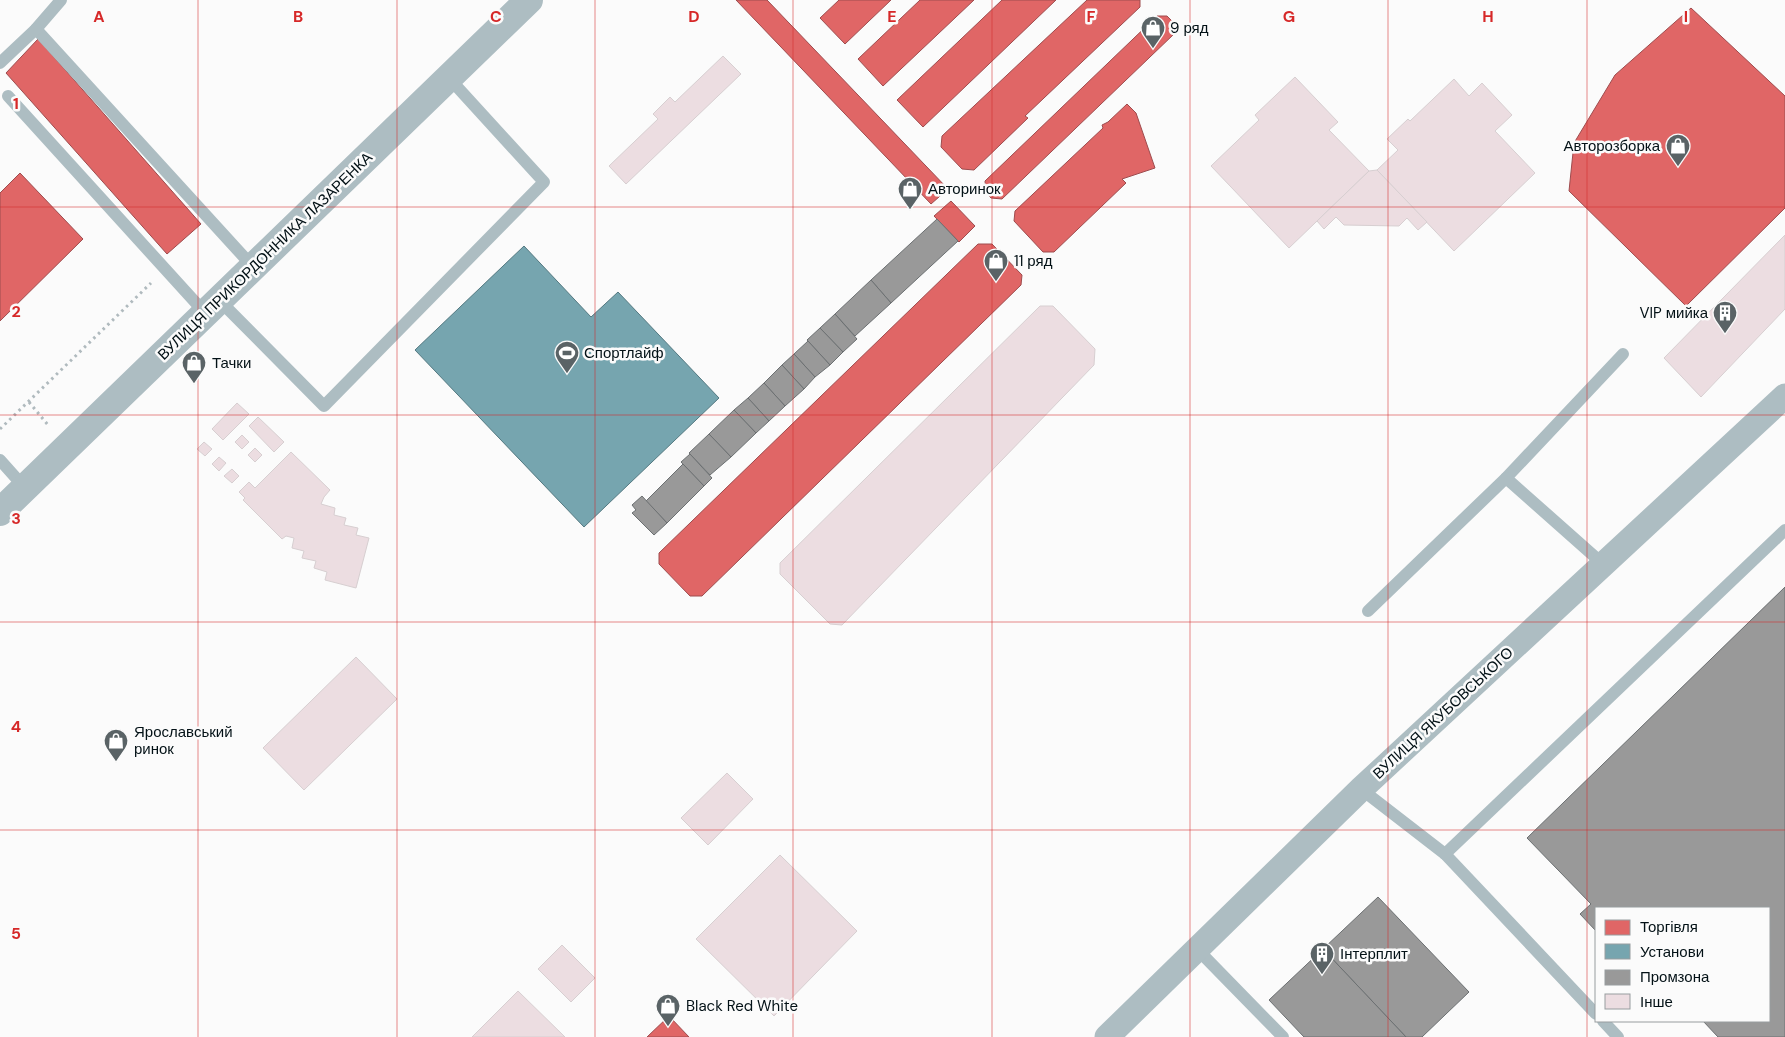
<svg xmlns="http://www.w3.org/2000/svg" width="1785" height="1037" font-family="'DM Sans',sans-serif">
	<style>
		.shops { fill: #e06666; stroke: #9e4c4e }
		.public { fill: #76a5af; stroke: #547981 }
		.industry { fill: #999; stroke: #6c7072 }
		.building { fill: #ecdde1; stroke: #d7cfd1 }
		.lines { fill: none; stroke-linecap: round; stroke-linejoin: round }
		.path { stroke: #b0babe; stroke-width: 3; stroke-dasharray: 2.5 4; stroke-linecap: butt }
		.service { stroke: #adbdc2; stroke-width: 12 }
		.minor { stroke: #adbdc2; stroke-width: 25 }
		.tertiary { stroke: #adbdc2; stroke-width: 28 }
		.grid { fill: none; stroke: #d62828; stroke-width: 1; stroke-opacity: 0.55 }
		.labels { text-anchor: middle; stroke-width: 5; stroke-linejoin: round; paint-order: stroke }
		.poi-label { font-size: 15px; fill: #031116; stroke: #fbfbfb; text-anchor: start }
		.street-label { font-size: 15px; fill: #031116; stroke: #fbfbfb }
		.grid-label { font-size: 16px; text-anchor: middle; font-weight: bold; fill: #d62828; stroke: #fbfbfb; stroke-width: 5; stroke-linejoin: round; paint-order: stroke }
	</style>
	<rect width="100%" height="100%" fill="#fbfbfb"/>
	<g class="shops">
		<polygon points="736,0 767,0 948,189 931,204"/>
		<polygon points="839,0 891,0 845,44 820,18"/>
		<polygon points="920,0 974,0 883,86 858,59"/>
		<polygon points="1002,0 1056,0 923,127 897,100"/>
		<polygon points="1087,0 1140,0 1140,7 1025,116 1028,118 974,170 962,169 941,147 942,136"/>
		<polygon points="1691,8 1785,96 1785,208 1686,306 1569,191 1574,143 1615,75"/>
		<polygon points="1157,16 1167,16 1175,24 1174,34 1002,199 991,198 986,193 985,181"/>
		<polygon points="38,39 201,224 167,254 6,73"/>
		<polygon points="1127,104 1136,113 1155,168 1122,179 1126,183 1054,252 1043,252 1014,221 1015,211 1103,128 1102,125 1108,122"/>
		<polygon points="20,173 83,239 0,321 0,193"/>
		<polygon points="951,201 975,226 959,242 934,216"/>
		<polygon points="978,244 992,244 1022,275 1021,285 702,596 690,596 659,564 659,553"/>
		<polygon points="669,1016 689,1037 647,1037"/>
	</g>
	<polygon class="public" points="524,246 591,317 618,292 719,398 584,527 415,350"/>
	<g class="industry">
		<polygon points="937,219 958,241 891,303 871,280"/>
		<polygon points="871,280 891,303 855,336 835,314"/>
		<polygon points="835,314 857,339 843,352 820,328"/>
		<polygon points="820,328 843,352 830,365 807,340"/>
		<polygon points="808,341 830,365 815,377 794,354"/>
		<polygon points="794,354 815,377 804,389 782,365"/>
		<polygon points="782,365 804,389 785,406 764,383"/>
		<polygon points="764,383 785,406 769,421 748,398"/>
		<polygon points="748,398 769,421 756,433 734,410"/>
		<polygon points="734,410 756,433 731,457 709,434"/>
		<polygon points="709,434 731,457 710,475 689,453"/>
		<polygon points="690,454 712,478 704,486 681,462"/>
		<polygon points="683,464 704,486 667,523 646,501"/>
		<polygon points="642,496 667,523 654,535 632,513 636,510 632,505"/>
		<polygon points="1785,587 1785,1037 1718,1037 1703,1021 1769,1021 1769,908 1596,908 1596,931 1580,914 1591,904 1527,838"/>
		<polygon points="1378,897 1469,992 1422,1037 1406,1037 1323,949"/>
		<polygon points="1323,949 1406,1037 1304,1037 1269,1000"/>
	</g>
	<g class="building">
		<polygon points="723,56 741,74 626,184 609,166 658,119 653,114 670,97 675,102"/>
		<polygon points="1295,77 1338,122 1329,130 1369,171 1289,248 1211,166 1259,120 1255,115"/>
		<polygon points="1454,79 1469,96 1482,83 1512,115 1495,131 1535,173 1454,251 1377,170 1398,150 1387,139 1408,119 1410,121"/>
		<polygon points="1377,170 1427,222 1418,230 1407,218 1399,226 1344,225 1336,217 1324,229 1317,221 1369,171"/>
		<polygon points="1785,235 1785,309 1701,397 1664,358"/>
		<polygon points="1040,306 1053,306 1095,349 1094,365 842,625 830,624 780,574 780,563"/>
		<polygon points="237,403 249,414 223,440 212,429"/>
		<polygon points="258,417 284,442 274,452 249,426"/>
		<polygon points="242,435 249,442 242,449 235,442"/>
		<polygon points="204,442 212,449 205,456 197,449"/>
		<polygon points="255,448 262,455 255,462 248,455"/>
		<polygon points="291,452 330,490 324,497 321,504 335,508 334,515 346,518 344,525 358,528 356,535 369,538 356,588 325,580 327,572 314,568 316,561 302,558 304,551 292,548 294,538 286,536 282,539 243,500 245,498 239,492 249,482 255,488"/>
		<polygon points="219,457 226,463 219,471 212,464"/>
		<polygon points="232,469 239,476 232,483 224,476"/>
		<polygon points="356,657 397,699 304,790 263,748"/>
		<polygon points="727,773 753,799 708,845 681,818"/>
		<polygon points="780,855 857,931 774,1016 696,939"/>
		<polygon points="562,945 595,978 571,1002 538,969"/>
		<polygon points="518,991 565,1037 472,1037"/>
	</g>
	<g class="lines">
		<g class="path">
			<polyline points="29,402 48,425"/>
			<polyline points="0,429 151,283"/>
		</g>
		<g class="service">
			<polyline points="61,0 36,29 254,268"/>
			<polyline points="0,63 36,29"/>
			<polyline points="8,96 206,314"/>
			<polyline points="220,301 324,406 544,182 449,78"/>
			<polyline points="0,460 25,488"/>
			<polyline points="1506,478 1623,354"/>
			<polyline points="1368,611 1506,478 1603,564"/>
			<polyline points="1361,789 1445,854 1596,1014"/>
			<polyline points="1445,854 1785,530"/>
			<polyline points="1197,949 1283,1037"/>
			<polyline points="1603,1021 1618,1037"/>
		</g>
		<polyline class="minor" points="1107,1037 1361,789 1785,396"/>
		<polyline class="tertiary" points="0,512 529,0"/>
	</g>
	<path class="grid" d="M198,0V1037M397,0V1037M595,0V1037M793,0V1037M992,0V1037M1190,0V1037M1388,0V1037M1587,0V1037M0,207H1785M0,415H1785M0,622H1785M0,830H1785"/>
	<defs>
		<symbol id="shop-pin" viewBox="-11 -11 22 30"><path d="M0 17L-7.5 6A9.5 9.5 0 1 1 7.5 6Z" fill="#5a6366" stroke="#fbfbfb"/><path d="M-5-2.5h2.3a2.7 3.5 0 0 1 5.4 0H5L5.5 6h-11ZM-1.5-2.5h3a1.5 2.3 0 0 0-3 0Z" fill="#fff"/></symbol>
		<symbol id="building-pin" viewBox="-11 -11 22 30"><path d="M0 17L-7.5 6A9.5 9.5 0 1 1 7.5 6Z" fill="#5a6366" stroke="#fbfbfb"/><path d="M-4-6H4V6H1V3H-1V6H-4ZM-2.5-4.3h1.7v1.8h-1.7ZM.8-4.3h1.7v1.8H.8ZM-2.5-1h1.7V.8h-1.7ZM.8-1h1.7V.8H.8Z" fill="#fff"/></symbol>
		<symbol id="stadium-pin" viewBox="-11 -11 22 30"><path d="M0 17L-7.5 6A9.5 9.5 0 1 1 7.5 6Z" fill="#5a6366" stroke="#fbfbfb"/><path d="M0-5a6.5 5 0 1 0 0 10a6.5 5 0 1 0 0-10ZM-3.5-1.8h7v3.6h-7Z" fill="#fff"/></symbol>
	</defs>
	<g fill-rule="evenodd">
		<use href="#shop-pin" x="1139" y="14" width="28" height="38"/>
		<use href="#shop-pin" x="1664" y="132" width="28" height="38"/>
		<use href="#shop-pin" x="896" y="175" width="28" height="38"/>
		<use href="#shop-pin" x="982" y="247" width="28" height="38"/>
		<use href="#building-pin" x="1711" y="299" width="28" height="38"/>
		<use href="#stadium-pin" x="553" y="339" width="28" height="38"/>
		<use href="#shop-pin" x="180" y="349" width="28" height="38"/>
		<use href="#shop-pin" x="102" y="727" width="28" height="38"/>
		<use href="#building-pin" x="1308" y="940" width="28" height="38"/>
		<use href="#shop-pin" x="654" y="992" width="28" height="38"/>
	</g>
	<g class="labels">
		<g class="poi-label">
			<text x="1170" y="33">9 ряд</text>
			<text x="1660" y="151" text-anchor="end">Авторозборка</text>
			<text x="928" y="194">Авторинок</text>
			<text x="1014" y="266">11 ряд</text>
			<text x="1708" y="318" text-anchor="end">VIP мийка</text>
			<text x="584" y="358">Спортлайф</text>
			<text x="212" y="368">Тачки</text>
			<text x="134" y="737">Ярославський<tspan x="134" dy="17">ринок</tspan></text>
			<text x="1340" y="959">Інтерплит</text>
			<text x="686" y="1011">Black Red White</text>
		</g>
		<g class="street-label">
			<text transform="translate(265 256) rotate(-44)" y="5">ВУЛИЦЯ ПРИКОРДОННИКА ЛАЗАРЕНКА</text>
			<text transform="translate(1443 713) rotate(-43)" y="5">ВУЛИЦЯ ЯКУБОВСЬКОГО</text>
		</g>
	</g>
	<g class="grid-label">
		<text x="99" y="22">A</text>
		<text x="298" y="22">B</text>
		<text x="496" y="22">C</text>
		<text x="694" y="22">D</text>
		<text x="892" y="22">E</text>
		<text x="1091" y="22">F</text>
		<text x="1289" y="22">G</text>
		<text x="1488" y="22">H</text>
		<text x="1686" y="22">I</text>
		<text x="16" y="109">1</text>
		<text x="16" y="317">2</text>
		<text x="16" y="524">3</text>
		<text x="16" y="732">4</text>
		<text x="16" y="939">5</text>
	</g>
	<rect x="1595" y="907" width="175" height="115" fill="#fbfbfb" stroke="#989d9f"/>
	<rect x="1605" y="920" width="25" height="15" fill="#e06666" stroke="#989d9f"/>
	<text x="1640" y="932" font-size="15" fill="#031116">Торгівля</text>
	<rect x="1605" y="944" width="25" height="15" fill="#76a5af" stroke="#989d9f"/>
	<text x="1640" y="957" font-size="15" fill="#031116">Установи</text>
	<rect x="1605" y="970" width="25" height="15" fill="#999999" stroke="#989d9f"/>
	<text x="1640" y="982" font-size="15" fill="#031116">Промзона</text>
	<rect x="1605" y="994" width="25" height="15" fill="#ecdde1" stroke="#989d9f"/>
	<text x="1640" y="1007" font-size="15" fill="#031116">Інше</text>
</svg>
